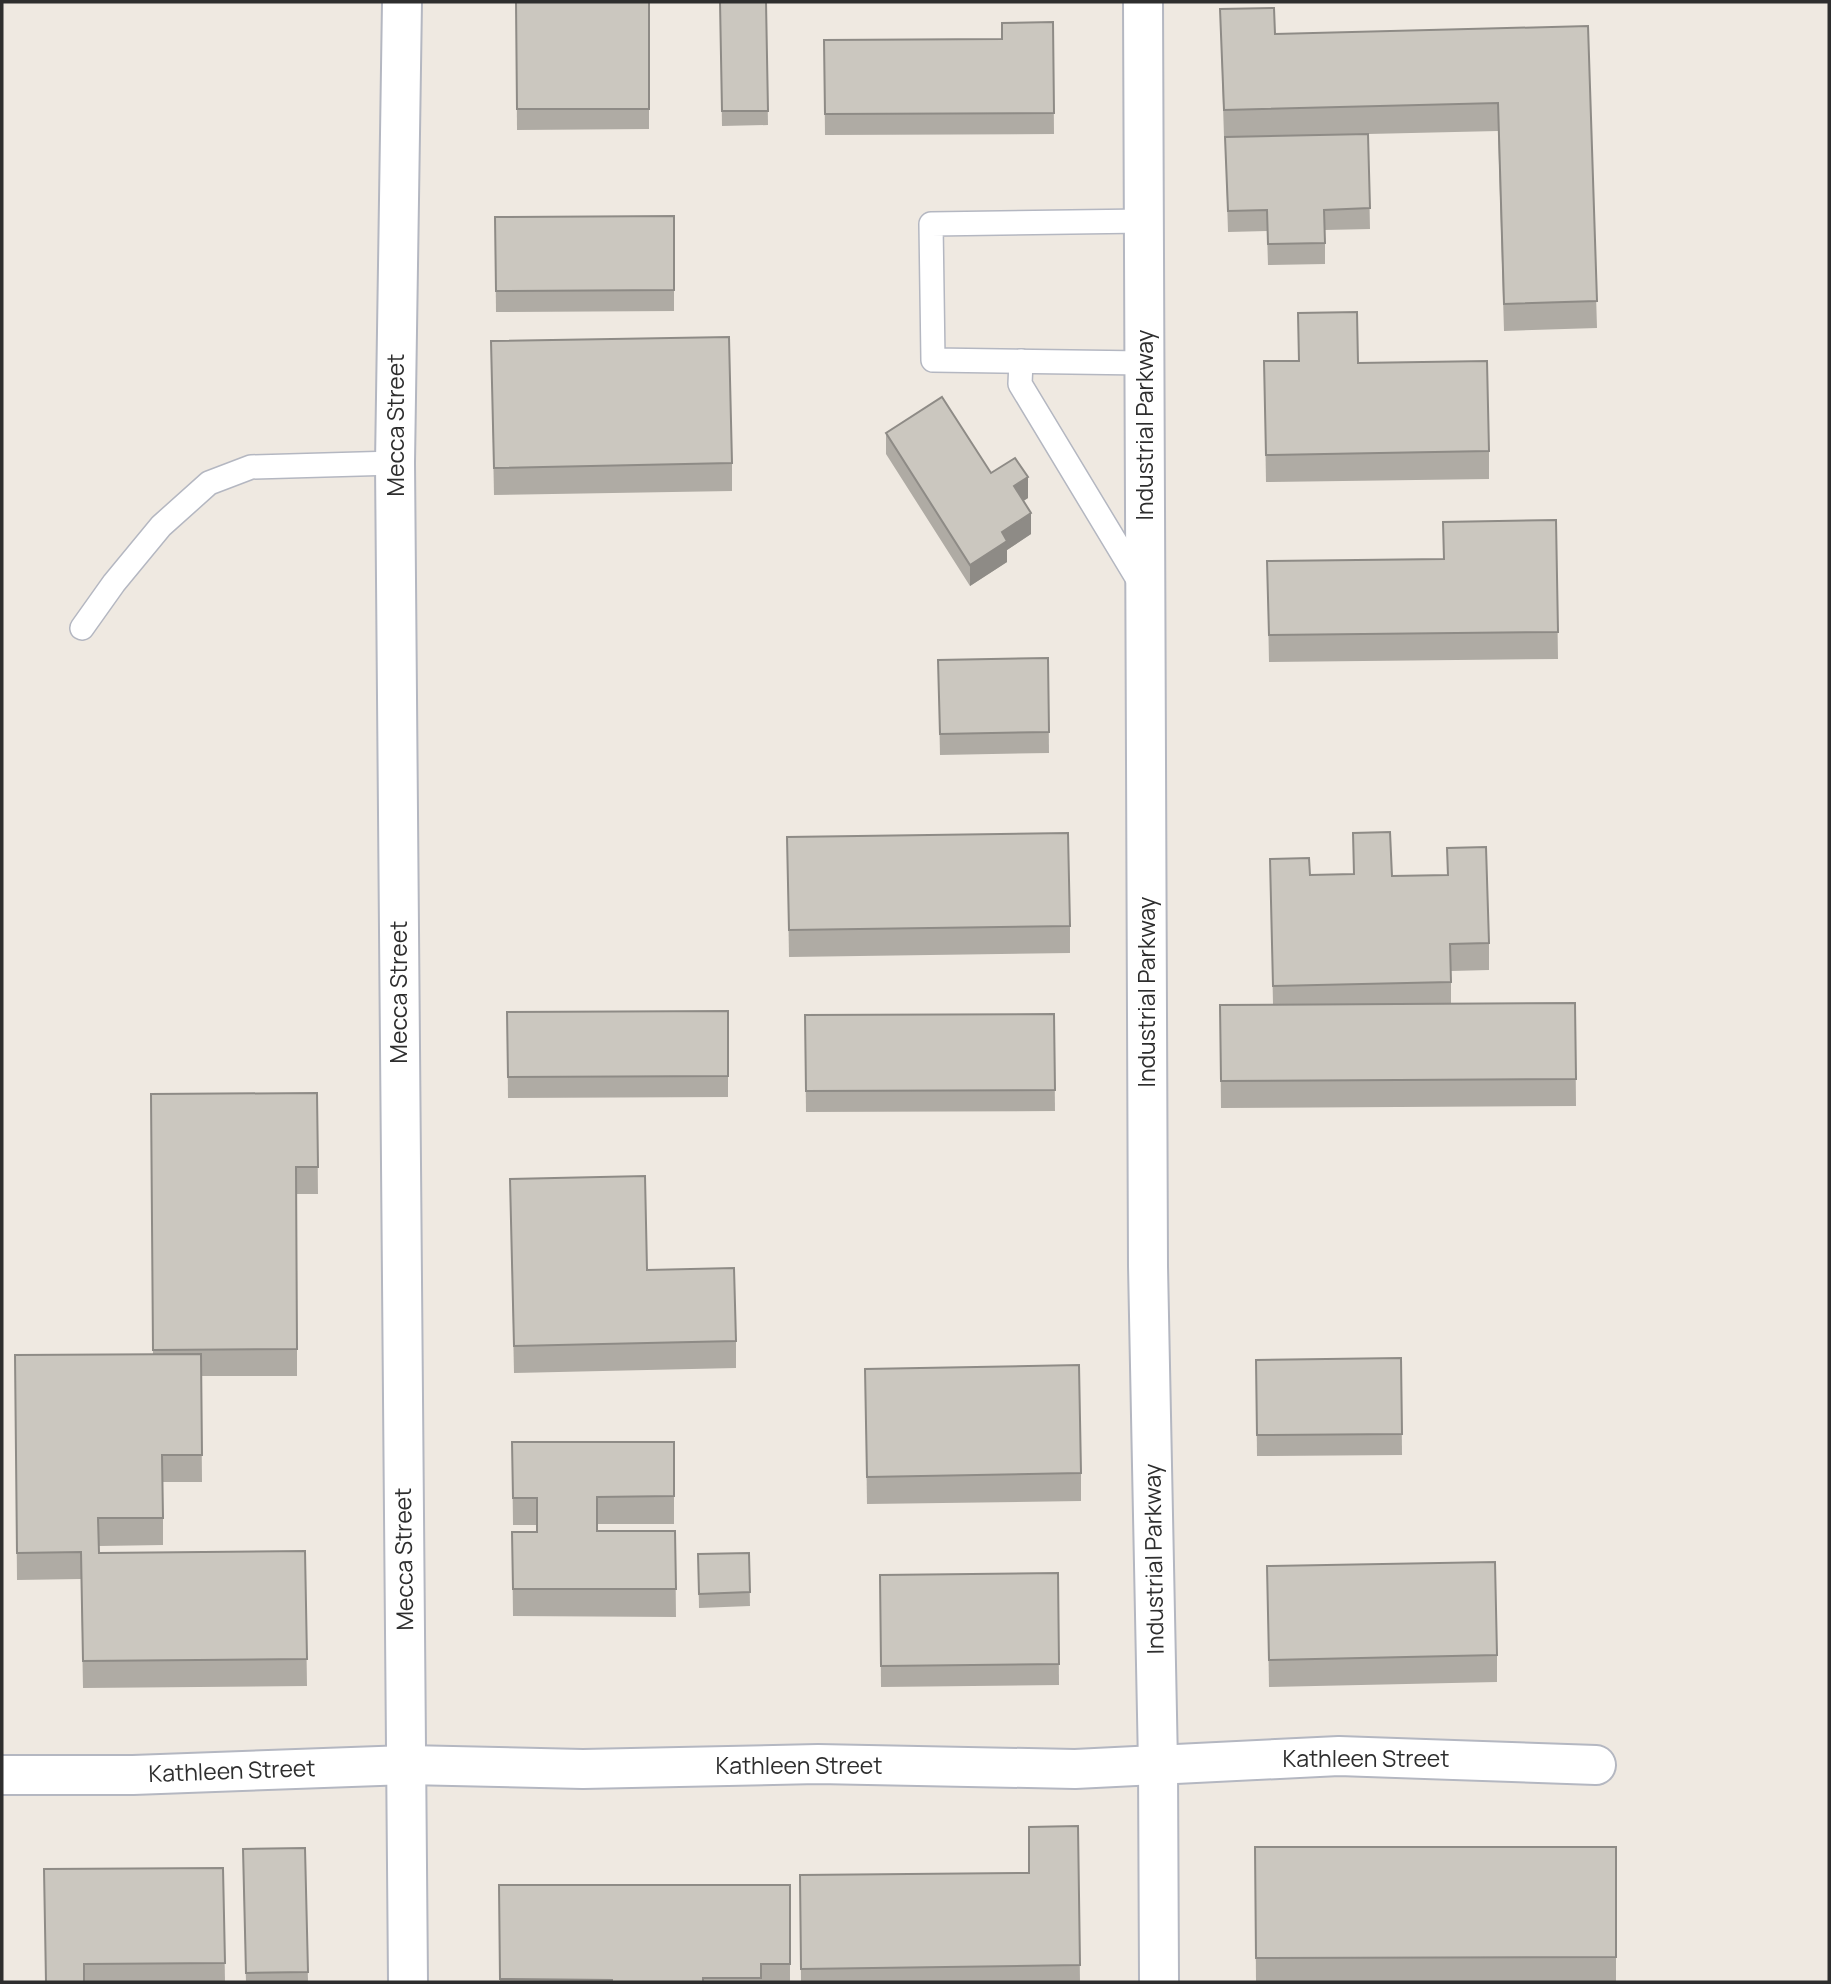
<svg xmlns="http://www.w3.org/2000/svg" width="1831" height="1984" font-family="Manrope,sans-serif">
	<style>
		.lines { fill: none; stroke-linecap: round; stroke-linejoin: round }
		.service-casing { stroke: #b4b7c1; stroke-width: 26 }
		.minor-casing { stroke: #b4b7c1; stroke-width: 42 }
		.service { stroke: #fff; stroke-width: 23 }
		.minor { stroke: #fff; stroke-width: 38 }
		.wall { fill: #afaba4 }
		.shaded-wall { fill: #8e8b86 }
		.building { fill: #cbc7bf; stroke: #8e8b86; stroke-width: 2 }
		.labels { text-anchor: middle; stroke-width: 6; stroke-linejoin: round; paint-order: stroke }
		.street-label { font-size: 23px; fill: #2e2e2e; stroke: #fff }
	</style>
	<rect width="100%" height="100%" fill="#efe9e1"/>
	<g class="lines">
		<defs>
			<g id="service">
				<polyline points="1144,221 931,224 933,360 1144,363"/>
				<polyline points="1021,361 1020,384 1142,586"/>
				<polyline points="82,628 114,583 161,526 209,483 251,467 395,463"/>
			</g>
			<g id="minor">
				<polyline points="402,2 395,463 408,1982"/>
				<polyline points="1143,2 1148,1266 1158,1764 1159,1982"/>
				<polyline points="2,1775 133,1775 407,1765 583,1769 818,1764 1075,1769 1339,1756 1596,1765"/>
			</g>
		</defs>
		<use href="#service" class="service-casing"/>
		<use href="#minor" class="minor-casing"/>
		<use href="#service" class="service"/>
		<use href="#minor" class="minor"/>
	</g>
	<g class="wall">
		<polygon points="516,2 649,2 649,129 517,130"/>
		<polygon points="720,2 766,2 768,125 722,126"/>
		<polygon points="1220,9 1275,34 1588,26 1597,328 1504,331 1498,131 1368,134 1370,229 1325,230 1325,264 1268,265 1267,231 1228,232 1225,137 1321,135 1224,137"/>
		<polygon points="1053,22 1054,134 825,135 824,40 1002,39"/>
		<polygon points="674,216 674,311 496,312 495,217"/>
		<polygon points="491,341 732,463 732,491 494,495"/>
		<polygon points="1264,361 1358,363 1489,451 1489,479 1266,482"/>
		<polygon points="886,433 991,473 1028,498 1023,501 1031,534 1007,550 1007,562 970,586 886,454"/>
		<polygon points="1556,520 1558,659 1269,662 1267,561 1443,559"/>
		<polygon points="1048,658 1049,753 940,755 938,660"/>
		<polygon points="1353,833 1392,876 1447,875 1447,848 1489,943 1489,970 1451,971 1451,1003 1575,1003 1576,1106 1221,1108 1220,1005 1273,1004 1270,859 1310,875 1354,874"/>
		<polygon points="787,837 1070,926 1070,953 789,957"/>
		<polygon points="728,1011 728,1097 508,1098 507,1012"/>
		<polygon points="1054,1014 1055,1111 806,1112 805,1015"/>
		<polygon points="317,1093 318,1194 297,1194 297,1376 201,1376 202,1482 163,1482 163,1545 99,1546 99,1553 305,1551 307,1686 83,1688 81,1579 17,1580 15,1355 153,1354 151,1094"/>
		<polygon points="510,1179 647,1270 736,1341 736,1368 514,1373"/>
		<polygon points="1401,1358 1402,1455 1257,1456 1256,1360"/>
		<polygon points="865,1369 1081,1473 1081,1501 867,1504"/>
		<polygon points="512,1442 674,1442 674,1524 597,1524 597,1531 675,1531 676,1617 513,1616 512,1532 537,1532 537,1525 513,1525"/>
		<polygon points="749,1553 750,1606 699,1608 698,1554"/>
		<polygon points="1267,1566 1497,1655 1497,1682 1269,1687"/>
		<polygon points="1058,1573 1059,1685 881,1687 880,1575"/>
		<polygon points="1078,1826 1080,1982 801,1982 800,1875 1029,1873"/>
		<polygon points="1255,1847 1616,1847 1616,1982 1256,1982"/>
		<polygon points="305,1848 308,1982 246,1982 243,1870"/>
		<polygon points="223,1868 225,1982 45,1982"/>
		<polygon points="499,1885 790,1885 790,1982 500,1982"/>
	</g>
	<g class="shaded-wall">
		<polygon points="1028,477 1028,498 1014,507 1014,486"/>
		<polygon points="1031,513 1031,534 1007,550 1007,562 970,586 970,565 1002,532"/>
	</g>
	<g class="building">
		<polygon points="516,2 649,2 649,109 517,109"/>
		<polygon points="720,2 766,2 768,111 722,111"/>
		<polygon points="1274,8 1275,34 1588,26 1597,301 1504,304 1498,103 1224,110 1220,9"/>
		<polygon points="1053,22 1054,113 825,114 824,40 1002,39 1002,23"/>
		<polygon points="1368,134 1370,208 1324,210 1325,243 1268,244 1267,210 1228,211 1225,137"/>
		<polygon points="674,216 674,290 496,291 495,217"/>
		<polygon points="1357,312 1358,363 1487,361 1489,451 1266,455 1264,361 1299,361 1298,313"/>
		<polygon points="729,337 732,463 494,468 491,341"/>
		<polygon points="942,397 991,473 1015,458 1028,477 1014,486 1031,513 1002,532 1007,541 970,565 886,433"/>
		<polygon points="1556,520 1558,632 1269,635 1267,561 1444,559 1443,522"/>
		<polygon points="1048,658 1049,732 940,734 938,660"/>
		<polygon points="1390,832 1392,876 1448,875 1447,848 1486,847 1489,943 1450,944 1451,982 1273,986 1270,859 1309,858 1310,875 1354,874 1353,833"/>
		<polygon points="1068,833 1070,926 789,930 787,837"/>
		<polygon points="1575,1003 1576,1079 1221,1081 1220,1005"/>
		<polygon points="728,1011 728,1076 508,1077 507,1012"/>
		<polygon points="1054,1014 1055,1090 806,1091 805,1015"/>
		<polygon points="317,1093 318,1167 296,1167 297,1349 153,1350 151,1094"/>
		<polygon points="645,1176 647,1270 734,1268 736,1341 514,1346 510,1179"/>
		<polygon points="201,1354 202,1455 162,1455 163,1518 98,1518 99,1553 305,1551 307,1659 83,1661 81,1552 17,1553 15,1355"/>
		<polygon points="1401,1358 1402,1434 1257,1435 1256,1360"/>
		<polygon points="1079,1365 1081,1473 867,1477 865,1369"/>
		<polygon points="512,1442 674,1442 674,1496 597,1497 597,1531 675,1531 676,1589 513,1589 512,1532 537,1532 537,1498 513,1498"/>
		<polygon points="749,1553 750,1592 699,1594 698,1554"/>
		<polygon points="1495,1562 1497,1655 1269,1660 1267,1566"/>
		<polygon points="1058,1573 1059,1664 881,1666 880,1575"/>
		<polygon points="1078,1826 1080,1965 801,1969 800,1875 1029,1873 1029,1827"/>
		<polygon points="1255,1847 1616,1847 1616,1957 1256,1958"/>
		<polygon points="305,1848 308,1972 246,1973 243,1849"/>
		<polygon points="223,1868 225,1963 84,1964 84,1982 46,1982 44,1869"/>
		<polygon points="499,1885 790,1885 790,1964 761,1964 761,1978 703,1978 703,1982 612,1982 612,1980 500,1979"/>
	</g>
	<g class="labels">
		<g class="street-label">
			<text transform="translate(396 425) rotate(-90)" y="8">Mecca Street</text>
			<text transform="translate(1145 425) rotate(-90)" y="8">Industrial Parkway</text>
			<text transform="translate(399 992) rotate(-90)" y="8">Mecca Street</text>
			<text transform="translate(1147 992) rotate(-90)" y="8">Industrial Parkway</text>
			<text transform="translate(404 1559) rotate(-91)" y="8">Mecca Street</text>
			<text transform="translate(1154 1559) rotate(-91)" y="8">Industrial Parkway</text>
			<text x="1366" y="1767">Kathleen Street</text>
			<text x="799" y="1774">Kathleen Street</text>
			<text transform="translate(232 1771) rotate(-2)" y="8">Kathleen Street</text>
		</g>
	</g>
	<rect width="1831" height="1984" fill="none" stroke="#2e2e2e" stroke-width="7"/>
</svg>
